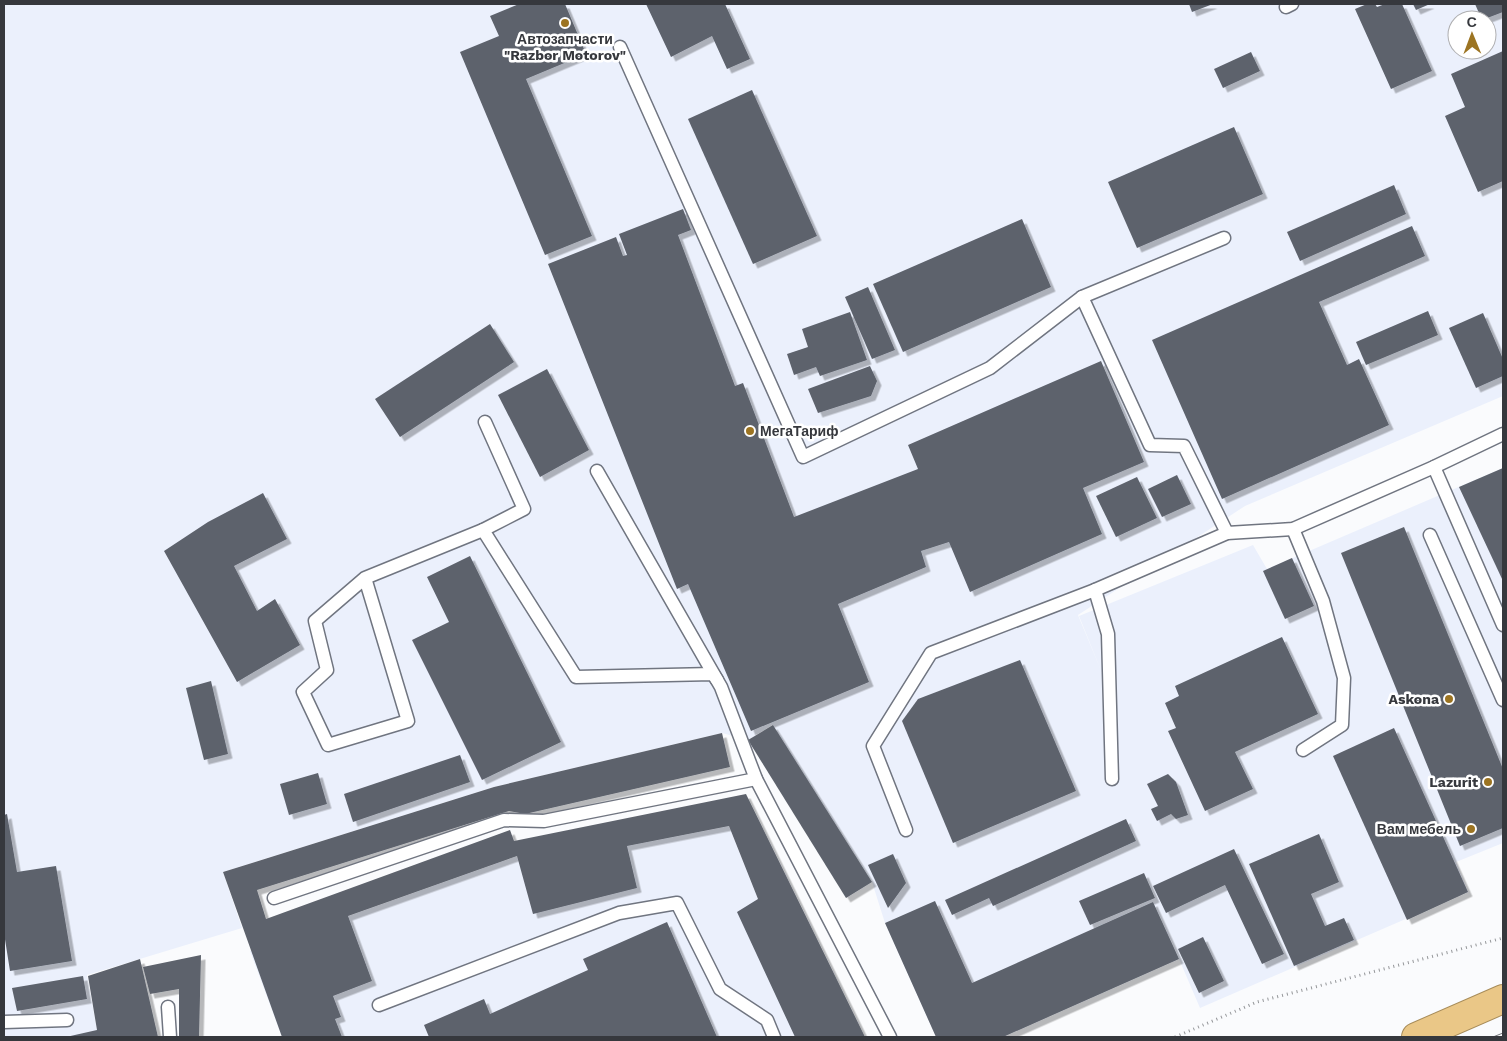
<svg xmlns="http://www.w3.org/2000/svg" width="1507" height="1041" font-family="'Work Sans',sans-serif">
	<style>
		.built { fill: #ebf0fc; fill-rule: evenodd }
		.building { fill: #5d626c; filter: url(#shadow) }
		.lines { fill: none; stroke-linecap: round; stroke-linejoin: round }
		.service-casing { stroke: #707580; stroke-width: 15 }
		.trunk-casing { stroke: #a78c5a; stroke-width: 30 }
		.path { stroke: #949699; stroke-width: 3; stroke-dasharray: 1 4; stroke-linecap: butt }
		.service { stroke: #fff; stroke-width: 12 }
		.trunk { stroke: #eac787; stroke-width: 28 }
		.tram { stroke: #737579; stroke-width: 1 }
		.poi-dot { fill: #9c7422; stroke: #fff; stroke-width: 2 }
		.labels { text-anchor: middle; stroke-width: 5; stroke-linejoin: round; paint-order: stroke }
		.poi-label { font-size: 14px; font-weight: bold; fill: #36383d; stroke: #fff; text-anchor: end }
	</style>
	<defs>
		<filter id="shadow"><feDropShadow dx="4.5" dy="4.5" stdDeviation="0" flood-color="#0004"/></filter>
	</defs>
	<rect width="100%" height="100%" fill="#fafbfd"/>
	<g class="built">
		<path d="M4,4H1503V396L1245,506L1078,615L1102,673L1079,616L1253,545L1267,569L1503,468V843L1456,862L1468,892L1200,1008L1179,959L1003,1037H936L885,923L872,882L772,725L748,740L722,733L494,787L223,872L242,928L87,975L97,1030L101,1037H4ZM1457,20H1487V50H1457Z"/>
		<polygon points="729,826 758,899 826,1037 282,1037 250,951 517,856 520,866"/>
	</g>
	<g class="building">
		<polygon points="519,4 565,4 586,54 526,79 592,236 545,255 460,52 499,36 490,16"/>
		<polygon points="646,4 725,4 750,59 727,69 712,36 671,57"/>
		<polygon points="1189,4 1213,4 1192,12"/>
		<polygon points="1367,4 1375,4 1377,7 1385,4 1402,4 1432,71 1391,89 1355,9"/>
		<polygon points="1413,4 1430,4 1416,10"/>
		<polygon points="1475,4 1503,4 1503,12 1482,20"/>
		<polygon points="1503,51 1503,181 1478,192 1445,116 1465,107 1451,74"/>
		<polygon points="1251,52 1260,71 1223,88 1214,69"/>
		<polygon points="752,90 817,236 753,264 688,119"/>
		<polygon points="1234,127 1263,194 1137,248 1108,182"/>
		<polygon points="1394,185 1406,214 1300,261 1287,232"/>
		<polygon points="683,209 691,230 678,235 735,386 743,383 794,517 918,469 908,445 1101,361 1144,462 1083,488 1102,534 970,592 949,542 921,551 926,567 838,604 869,682 751,731 688,584 677,589 548,264 616,237 623,256 627,255 619,234"/>
		<polygon points="1022,219 1051,287 903,352 873,284"/>
		<polygon points="1412,226 1425,256 1319,302 1347,365 1359,359 1389,425 1222,499 1152,340"/>
		<polygon points="868,287 895,350 872,359 845,297"/>
		<polygon points="1428,311 1438,335 1366,365 1356,342"/>
		<polygon points="850,312 867,360 820,376 816,367 794,375 787,354 808,347 802,329"/>
		<polygon points="1483,313 1503,359 1503,376 1476,388 1449,328"/>
		<polygon points="490,324 514,362 400,437 375,399"/>
		<polygon points="870,366 877,381 871,396 818,413 808,389"/>
		<polygon points="547,369 589,450 540,477 498,395"/>
		<polygon points="1503,468 1503,581 1459,487"/>
		<polygon points="1177,475 1191,504 1162,517 1148,489"/>
		<polygon points="1137,477 1157,518 1116,537 1096,496"/>
		<polygon points="263,493 287,539 234,566 257,611 275,599 300,645 237,682 164,551 208,522"/>
		<polygon points="1404,527 1503,769 1503,828 1460,846 1341,553"/>
		<polygon points="470,556 561,742 482,780 412,640 449,622 427,577"/>
		<polygon points="1292,558 1314,606 1285,619 1263,571"/>
		<polygon points="1282,637 1318,714 1235,752 1253,789 1205,811 1168,731 1176,728 1165,703 1179,696 1175,686"/>
		<polygon points="1020,660 1076,791 953,843 902,721 918,699"/>
		<polygon points="211,681 228,754 204,760 186,688"/>
		<polygon points="773,725 872,882 846,898 748,740"/>
		<polygon points="1394,728 1468,892 1407,920 1333,756"/>
		<polygon points="722,733 730,767 525,814 509,811 257,890 266,919 510,830 514,841 746,794 865,1037 795,1037 737,912 758,899 729,826 627,846 637,888 533,914 517,856 348,916 372,981 333,996 341,1017 335,1019 342,1037 282,1037 223,872 494,787"/>
		<polygon points="460,755 470,782 353,822 344,794"/>
		<polygon points="318,773 327,804 289,815 280,784"/>
		<polygon points="1168,774 1176,782 1188,815 1176,819 1171,814 1157,821 1151,809 1158,806 1147,784"/>
		<polygon points="7,814 17,872 56,866 72,961 10,971 4,933 4,815"/>
		<polygon points="1126,819 1136,841 993,906 989,898 952,915 945,900"/>
		<polygon points="1319,834 1339,882 1311,894 1325,926 1344,918 1354,940 1294,966 1249,864"/>
		<polygon points="1234,849 1284,954 1262,964 1225,885 1166,913 1153,886"/>
		<polygon points="893,854 906,883 888,908 868,865"/>
		<polygon points="1144,873 1155,898 1090,925 1079,901"/>
		<polygon points="935,901 972,983 1153,902 1179,959 1003,1037 936,1037 885,923"/>
		<polygon points="667,922 717,1037 429,1037 424,1025 484,999 490,1014 588,970 583,959"/>
		<polygon points="1203,937 1224,981 1199,993 1178,949"/>
		<polygon points="201,955 199,1037 179,1037 179,989 150,994 143,967"/>
		<polygon points="140,959 158,1037 66,1037 97,1030 88,976"/>
		<polygon points="83,976 87,999 17,1011 12,988"/>
	</g>
	<g class="lines">
		<defs>
			<g id="service">
				<polyline points="1286,7 1292,4"/>
				<polyline points="620,47 803,457 990,368 1082,297 1150,445 1184,446 1227,533"/>
				<polyline points="1082,297 1224,238"/>
				<polyline points="485,422 524,509 483,530 576,677 713,674 717,680"/>
				<polyline points="1434,467 1503,625"/>
				<polyline points="597,471 721,687 756,779 890,1037"/>
				<polyline points="1293,529 1323,601 1344,678 1342,725 1303,750"/>
				<polyline points="1430,535 1503,700"/>
				<polyline points="365,578 408,721 328,745 303,692 327,670 315,621 365,578 483,530"/>
				<polyline points="1095,590 1108,634 1112,779"/>
				<polyline points="906,830 873,746 931,653 1095,590 1227,533 1293,529 1434,467 1503,434"/>
				<polyline points="274,898 504,820 544,821 756,779"/>
				<polyline points="379,1005 619,913 677,903 720,989 767,1020 774,1037"/>
				<polyline points="168,1007 170,1037"/>
				<polyline points="4,1022 67,1020"/>
			</g>
			<polyline id="trunk" points="1416,1037 1503,999"/>
		</defs>
		<use href="#service" class="service-casing"/>
		<use href="#trunk" class="trunk-casing"/>
		<polyline class="path" points="1175,1037 1257,1002 1503,938"/>
		<use href="#service" class="service"/>
		<use href="#trunk" class="trunk"/>
		<polyline class="tram" points="1493,1037 1503,1033"/>
	</g>
	<g class="poi-dot">
		<circle cx="565" cy="23" r="5"/>
		<circle cx="750" cy="431" r="5"/>
		<circle cx="1449" cy="699" r="5"/>
		<circle cx="1488" cy="782" r="5"/>
		<circle cx="1471" cy="829" r="5"/>
	</g>
	<g class="labels">
		<g class="poi-label">
			<text x="565" y="44" text-anchor="middle">Автозапчасти<tspan x="565" dy="16">"Razbor Motorov"</tspan></text>
			<text x="760" y="436" text-anchor="start">МегаТариф</text>
			<text x="1439" y="704">Askona</text>
			<text x="1478" y="787">Lazurit</text>
			<text x="1461" y="834">Вам мебель</text>
		</g>
	</g>
	<rect width="1507" height="1041" fill="none" stroke="#36383d" stroke-width="10"/>
	<g transform="translate(1472 35) rotate(359)"><circle r="24" fill="#ffffff" stroke="#afafb1"/>
	<path d="M0-4L9 19L0 12L-9 19Z" fill="#9c7422"/>
	<text y="-8" font-size="14" font-weight="bold" text-anchor="middle" fill="#36383d">С</text>
	</g>
</svg>
